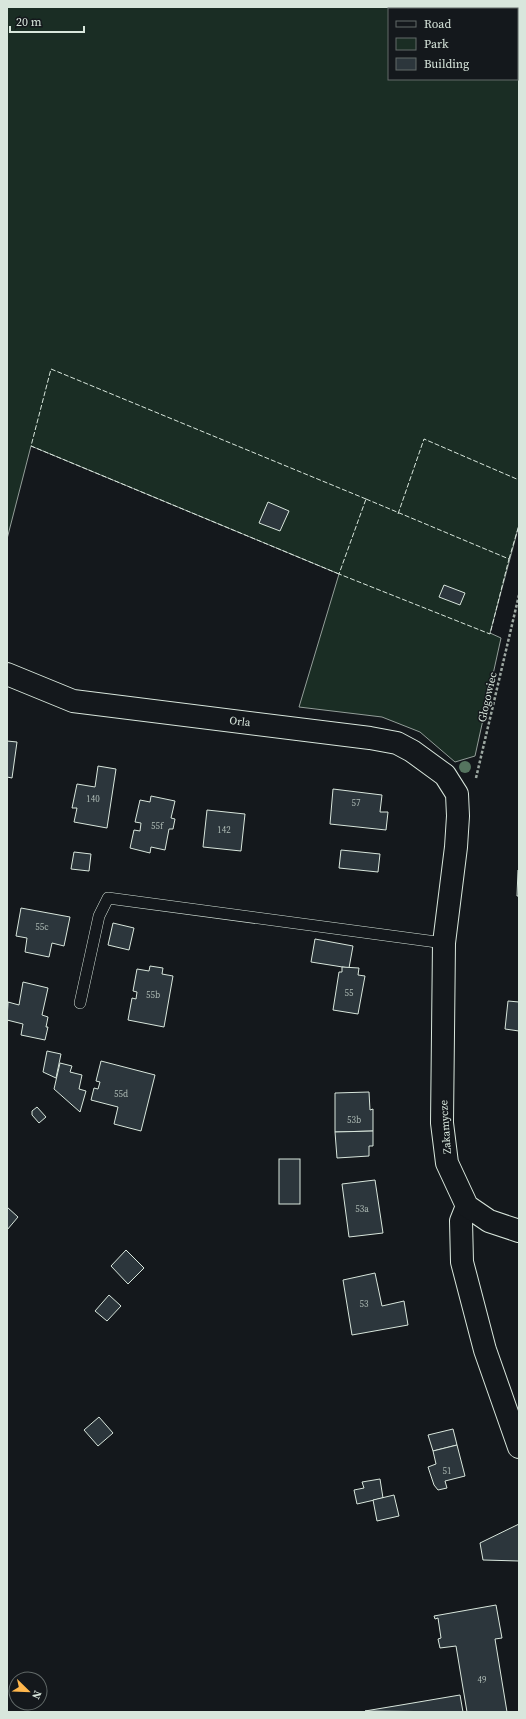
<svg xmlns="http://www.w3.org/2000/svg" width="526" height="1719" font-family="'Source Serif 4',serif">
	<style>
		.green { fill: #1a2d24; stroke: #939e99; fill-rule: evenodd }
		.building { fill: #2c363c; stroke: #d8e6dc }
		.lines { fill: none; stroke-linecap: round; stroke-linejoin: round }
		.service-casing { stroke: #d8e6dc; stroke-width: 12 }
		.minor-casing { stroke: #d8e6dc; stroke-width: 24 }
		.tertiary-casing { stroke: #d8e6dc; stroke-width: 24 }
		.path { stroke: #9da8a2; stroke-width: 2.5; stroke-dasharray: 3 2; stroke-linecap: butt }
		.service { stroke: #14181c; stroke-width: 11 }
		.minor { stroke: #14181c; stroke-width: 22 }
		.tertiary { stroke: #14181c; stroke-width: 22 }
		.fence { stroke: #d8e6dc; stroke-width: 1; stroke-dasharray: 5 2; stroke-linecap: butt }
		.tree { fill: #55745f }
		.labels { text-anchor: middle; stroke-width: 3; stroke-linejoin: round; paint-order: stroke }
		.number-label { font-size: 9px; fill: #adbab4 }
		.street-label { font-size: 11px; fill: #d8e6dc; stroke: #14181c }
	</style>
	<rect width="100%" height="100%" fill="#14181c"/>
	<path class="green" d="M7,7H519V525L490,633L501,638L475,756L455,762L420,732L382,717L299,707L339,574L31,446L7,539ZM389,9H517V79H389Z"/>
	<g class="building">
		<polygon points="268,502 289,511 280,531 259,523"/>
		<polygon points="444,585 465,593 460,605 439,597"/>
		<polygon points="7,741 17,742 12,778 7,777"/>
		<polygon points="98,766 116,769 107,828 74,822 77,808 72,808 77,784 95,787"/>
		<polygon points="333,789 382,795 380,812 388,812 386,830 330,824"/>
		<polygon points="151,796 175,801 171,818 175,819 173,829 169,829 165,850 151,847 150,853 130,848 134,830 140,831 141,823 135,822 140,800 150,802"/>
		<polygon points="207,810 245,814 241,851 203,847"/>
		<polygon points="341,850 380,854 378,872 339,868"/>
		<polygon points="74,852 91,854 89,871 71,869"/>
		<polygon points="518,870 519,870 519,896 517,896"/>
		<polygon points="21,908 70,917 64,946 52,943 49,957 25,952 27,938 16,936"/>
		<polygon points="113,923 134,928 129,950 108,945"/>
		<polygon points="315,939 353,946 349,968 311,962"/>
		<polygon points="150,966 163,968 162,974 173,976 164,1027 128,1020 132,998 136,999 137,992 133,991 137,969 149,971"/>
		<polygon points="342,967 359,968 358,975 365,976 358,1014 333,1010 339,972 342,972"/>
		<polygon points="23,982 48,988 42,1015 48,1017 46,1027 48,1027 45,1040 21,1035 23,1024 7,1020 8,1002 19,1005"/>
		<polygon points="508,1001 519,1002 519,1031 505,1029"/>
		<polygon points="47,1051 61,1054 56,1078 43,1072"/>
		<polygon points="101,1061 155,1075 141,1131 114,1124 118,1107 91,1100 94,1088 98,1089 100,1082 96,1081"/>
		<polygon points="60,1063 72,1066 70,1072 82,1075 79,1089 86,1091 80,1112 54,1089"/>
		<polygon points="369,1092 370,1110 373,1109 373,1131 335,1132 335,1093"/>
		<polygon points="37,1107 46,1117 39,1123 32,1115 32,1111"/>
		<polygon points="373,1131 373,1146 369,1146 369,1156 337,1158 335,1132"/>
		<rect x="279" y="1159" width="21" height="45"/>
		<polygon points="375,1180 383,1233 349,1237 342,1184"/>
		<polygon points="7,1207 18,1217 7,1230"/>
		<polygon points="126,1250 144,1268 128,1284 111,1266"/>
		<polygon points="375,1273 382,1306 404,1301 408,1325 352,1335 343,1280"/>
		<polygon points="109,1295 121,1306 107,1321 95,1311"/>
		<polygon points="99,1417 113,1433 98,1446 84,1430"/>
		<polygon points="453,1429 457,1445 433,1451 428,1435"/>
		<polygon points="457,1445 465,1476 445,1481 447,1488 438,1490 434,1485 428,1467 436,1464 433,1451"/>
		<polygon points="380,1479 383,1498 357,1504 354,1490 364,1488 362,1482"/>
		<polygon points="394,1495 399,1516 377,1521 373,1500"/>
		<polygon points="519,1524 519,1561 483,1560 480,1543"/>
		<polygon points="496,1605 502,1638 495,1639 507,1712 467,1712 456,1646 440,1648 438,1639 441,1638 438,1618 435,1619 434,1616"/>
		<polygon points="460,1695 463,1712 365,1711 401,1705"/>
	</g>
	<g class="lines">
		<defs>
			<polyline id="service" points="80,1003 99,916 108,898 444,943"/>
			<polyline id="minor" points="467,1206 461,1221 462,1262 485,1350 519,1447"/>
			<polyline id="tertiary" points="7,674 73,701 370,738 397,743 412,751 445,775 457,794 458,816 456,847 444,943 442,1123 447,1163 467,1206 489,1221 519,1231"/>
		</defs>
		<use href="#service" class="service-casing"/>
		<use href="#minor" class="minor-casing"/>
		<use href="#tertiary" class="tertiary-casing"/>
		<polyline class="path" points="476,778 519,595"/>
		<use href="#service" class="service"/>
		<use href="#minor" class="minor"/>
		<use href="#tertiary" class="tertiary"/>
		<g class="fence">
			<polygon points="366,499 509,559 490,634 339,574"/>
			<polyline points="398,514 424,439 519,480"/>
			<polyline points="509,559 519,525"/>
			<polyline points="339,574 31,446 51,369 366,499"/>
		</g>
	</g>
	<circle class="tree" cx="465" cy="767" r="6"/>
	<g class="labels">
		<g class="number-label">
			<text x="93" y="802">140</text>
			<text x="356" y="806">57</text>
			<text x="157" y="829">55f</text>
			<text x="224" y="833">142</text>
			<text x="42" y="930">55c</text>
			<text x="349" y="996">55</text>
			<text x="153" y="998">55b</text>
			<text x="121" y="1097">55d</text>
			<text x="354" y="1123">53b</text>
			<text x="362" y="1212">53a</text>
			<text x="364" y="1307">53</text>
			<text x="447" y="1474">51</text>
			<text x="482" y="1683">49</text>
		</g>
		<g class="street-label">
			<text transform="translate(487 697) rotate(-77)" y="4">Głogowiec</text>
			<text transform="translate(240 721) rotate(7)" y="4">Orla</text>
			<text transform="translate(445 1127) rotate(-94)" y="4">Zakamycze</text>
		</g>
	</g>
	<rect width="526" height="1719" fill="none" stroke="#d8e6dc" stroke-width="16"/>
	<rect x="388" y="8" width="130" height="72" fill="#14181c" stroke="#626a69"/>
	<rect x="396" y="21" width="20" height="6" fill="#14181c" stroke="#626a69"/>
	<text x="424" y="28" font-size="12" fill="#d8e6dc">Road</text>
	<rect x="396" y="38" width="20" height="12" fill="#1a2d24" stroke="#626a69"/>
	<text x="424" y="48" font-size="12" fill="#d8e6dc">Park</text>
	<rect x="396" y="58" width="20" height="12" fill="#2c363c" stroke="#626a69"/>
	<text x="424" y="68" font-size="12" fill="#d8e6dc">Building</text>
	<g transform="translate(28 1691) rotate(113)"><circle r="19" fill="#14181c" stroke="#626a69"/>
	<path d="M0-3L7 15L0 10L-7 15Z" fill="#ffb74d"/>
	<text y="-6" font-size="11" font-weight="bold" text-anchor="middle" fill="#d8e6dc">N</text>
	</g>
	<path d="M10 26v6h74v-6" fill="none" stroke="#d8e6dc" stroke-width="2"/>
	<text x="16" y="26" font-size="12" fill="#d8e6dc" stroke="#14181c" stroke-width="3" paint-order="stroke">20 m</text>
</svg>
